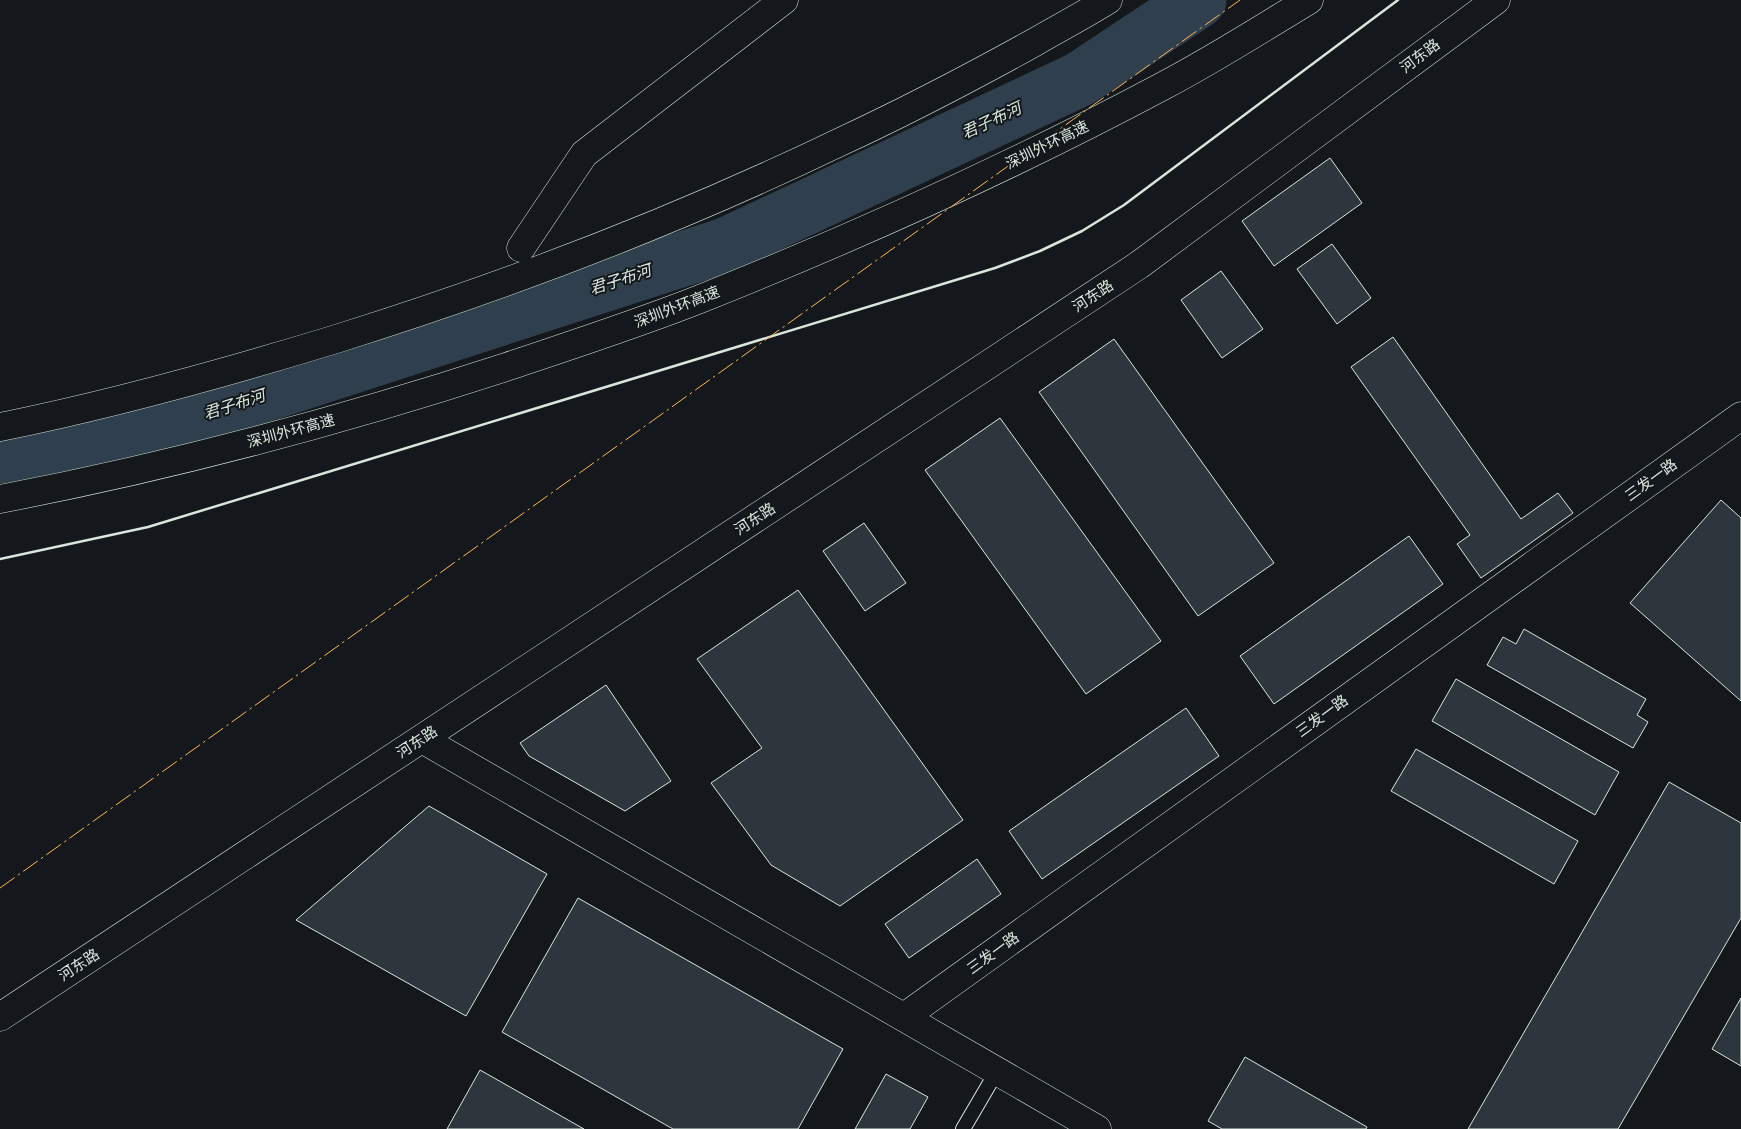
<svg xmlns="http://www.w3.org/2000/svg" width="1741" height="1129" font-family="Merriweather,'Noto Sans SC',serif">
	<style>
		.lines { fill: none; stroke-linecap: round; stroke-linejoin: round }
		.river { stroke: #2f3f4d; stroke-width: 55 }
		.building { fill: #2c363c; stroke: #d8e6dc }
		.lane-casing { stroke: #d8e6dc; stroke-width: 16 }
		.street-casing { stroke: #d8e6dc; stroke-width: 29 }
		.highway-casing { stroke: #d8e6dc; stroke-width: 29 }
		.lane { stroke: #14181c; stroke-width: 14 }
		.street { stroke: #14181c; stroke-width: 28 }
		.highway { stroke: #14181c; stroke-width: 28 }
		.wall { stroke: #d8e6dc; stroke-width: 2.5 }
		.power { stroke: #ffb74d; stroke-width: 1; stroke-dasharray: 18 4 2.5 4; stroke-linecap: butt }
		.labels { text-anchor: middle; stroke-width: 4; stroke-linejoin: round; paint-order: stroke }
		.street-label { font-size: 15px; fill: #d8e6dc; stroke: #14181c }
		.water-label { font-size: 16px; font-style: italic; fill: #d8e6dc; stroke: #14181c }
	</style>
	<rect width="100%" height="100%" fill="#14181c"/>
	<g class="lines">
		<polyline class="river" points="0,456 177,423 726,245 1080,79 1199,0"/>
	</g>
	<g class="building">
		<polygon points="1330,158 1362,203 1274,266 1242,221"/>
		<polygon points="1332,244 1371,298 1337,324 1297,269"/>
		<polygon points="1221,271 1263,329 1222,358 1181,300"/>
		<polygon points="1393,337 1521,519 1558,493 1573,513 1481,578 1457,544 1470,535 1351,367"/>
		<polygon points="1114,339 1274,563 1198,616 1039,392"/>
		<polygon points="1000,418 1161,641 1086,694 925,470"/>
		<polygon points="1721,500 1741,518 1741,701 1630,603"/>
		<polygon points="864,523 906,583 865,611 823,551"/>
		<polygon points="1409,536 1443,584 1274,704 1240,656"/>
		<polygon points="798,590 963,820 840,906 771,865 711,783 762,748 697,659"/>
		<polygon points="1524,629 1646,699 1637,715 1648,722 1633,748 1487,665 1503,637 1516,644"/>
		<polygon points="1456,679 1619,772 1595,815 1432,721"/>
		<polygon points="606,685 671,781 625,811 529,756 520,743"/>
		<polygon points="1186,708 1219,756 1042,879 1009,831"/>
		<polygon points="1416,749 1578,841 1554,884 1391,791"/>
		<polygon points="1669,782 1741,823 1741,918 1618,1129 1468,1129"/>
		<polygon points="429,806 547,874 466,1016 296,920"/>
		<polygon points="977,859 1001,894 909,958 885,924"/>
		<polygon points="578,898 843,1049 798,1129 673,1129 502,1032"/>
		<polygon points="1741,998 1741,1066 1712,1049"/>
		<polygon points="1245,1057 1367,1127 1366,1129 1222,1129 1208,1121"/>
		<polygon points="480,1070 584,1129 447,1129"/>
		<polygon points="886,1074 928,1097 910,1129 855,1129"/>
	</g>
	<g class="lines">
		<defs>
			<polyline id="lane" points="963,1129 997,1071"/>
			<g id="street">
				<polyline points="521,248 584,154 784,0"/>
				<polyline points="422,739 1097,1129"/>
				<polyline points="0,1017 1139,265 1496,0"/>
				<polyline points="904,1017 1741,416"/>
			</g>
			<g id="highway">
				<path d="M0,427C114,404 225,373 336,339C509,285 674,222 838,143C905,112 970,78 1035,42C1059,28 1084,15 1108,0"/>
				<path d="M0,499C172,466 340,421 506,367C571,345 637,324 700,299C858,236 1013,166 1163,86C1213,60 1261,29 1309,0"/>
			</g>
		</defs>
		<use href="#lane" class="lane-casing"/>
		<use href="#street" class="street-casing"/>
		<use href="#highway" class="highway-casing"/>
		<use href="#lane" class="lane"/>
		<use href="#street" class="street"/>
		<use href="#highway" class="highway"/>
		<polyline class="wall" points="0,559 148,527 995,268 1040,251 1082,231 1124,205 1398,0"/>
		<polyline class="power" points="0,888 1240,0"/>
	</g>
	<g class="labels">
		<g class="street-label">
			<text transform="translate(1420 56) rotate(-37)" y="5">河东路</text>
			<text transform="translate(1047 145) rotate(-26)" y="5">深圳外环高速</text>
			<text transform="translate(1093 296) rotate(-33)" y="5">河东路</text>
			<text transform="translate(677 307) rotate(-21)" y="5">深圳外环高速</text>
			<text transform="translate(291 431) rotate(-15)" y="5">深圳外环高速</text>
			<text transform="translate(1651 480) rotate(-36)" y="5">三发一路</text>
			<text transform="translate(755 519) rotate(-33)" y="5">河东路</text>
			<text transform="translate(1322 716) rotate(-36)" y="5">三发一路</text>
			<text transform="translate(417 742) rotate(-33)" y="5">河东路</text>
			<text transform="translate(993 953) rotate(-36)" y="5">三发一路</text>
			<text transform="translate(79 965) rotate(-33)" y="5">河东路</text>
		</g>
		<g class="water-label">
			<text transform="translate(991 120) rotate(-25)" y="6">君子布河</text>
			<text transform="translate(620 279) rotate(-18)" y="6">君子布河</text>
			<text transform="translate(234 404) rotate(-18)" y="6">君子布河</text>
		</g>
	</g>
</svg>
